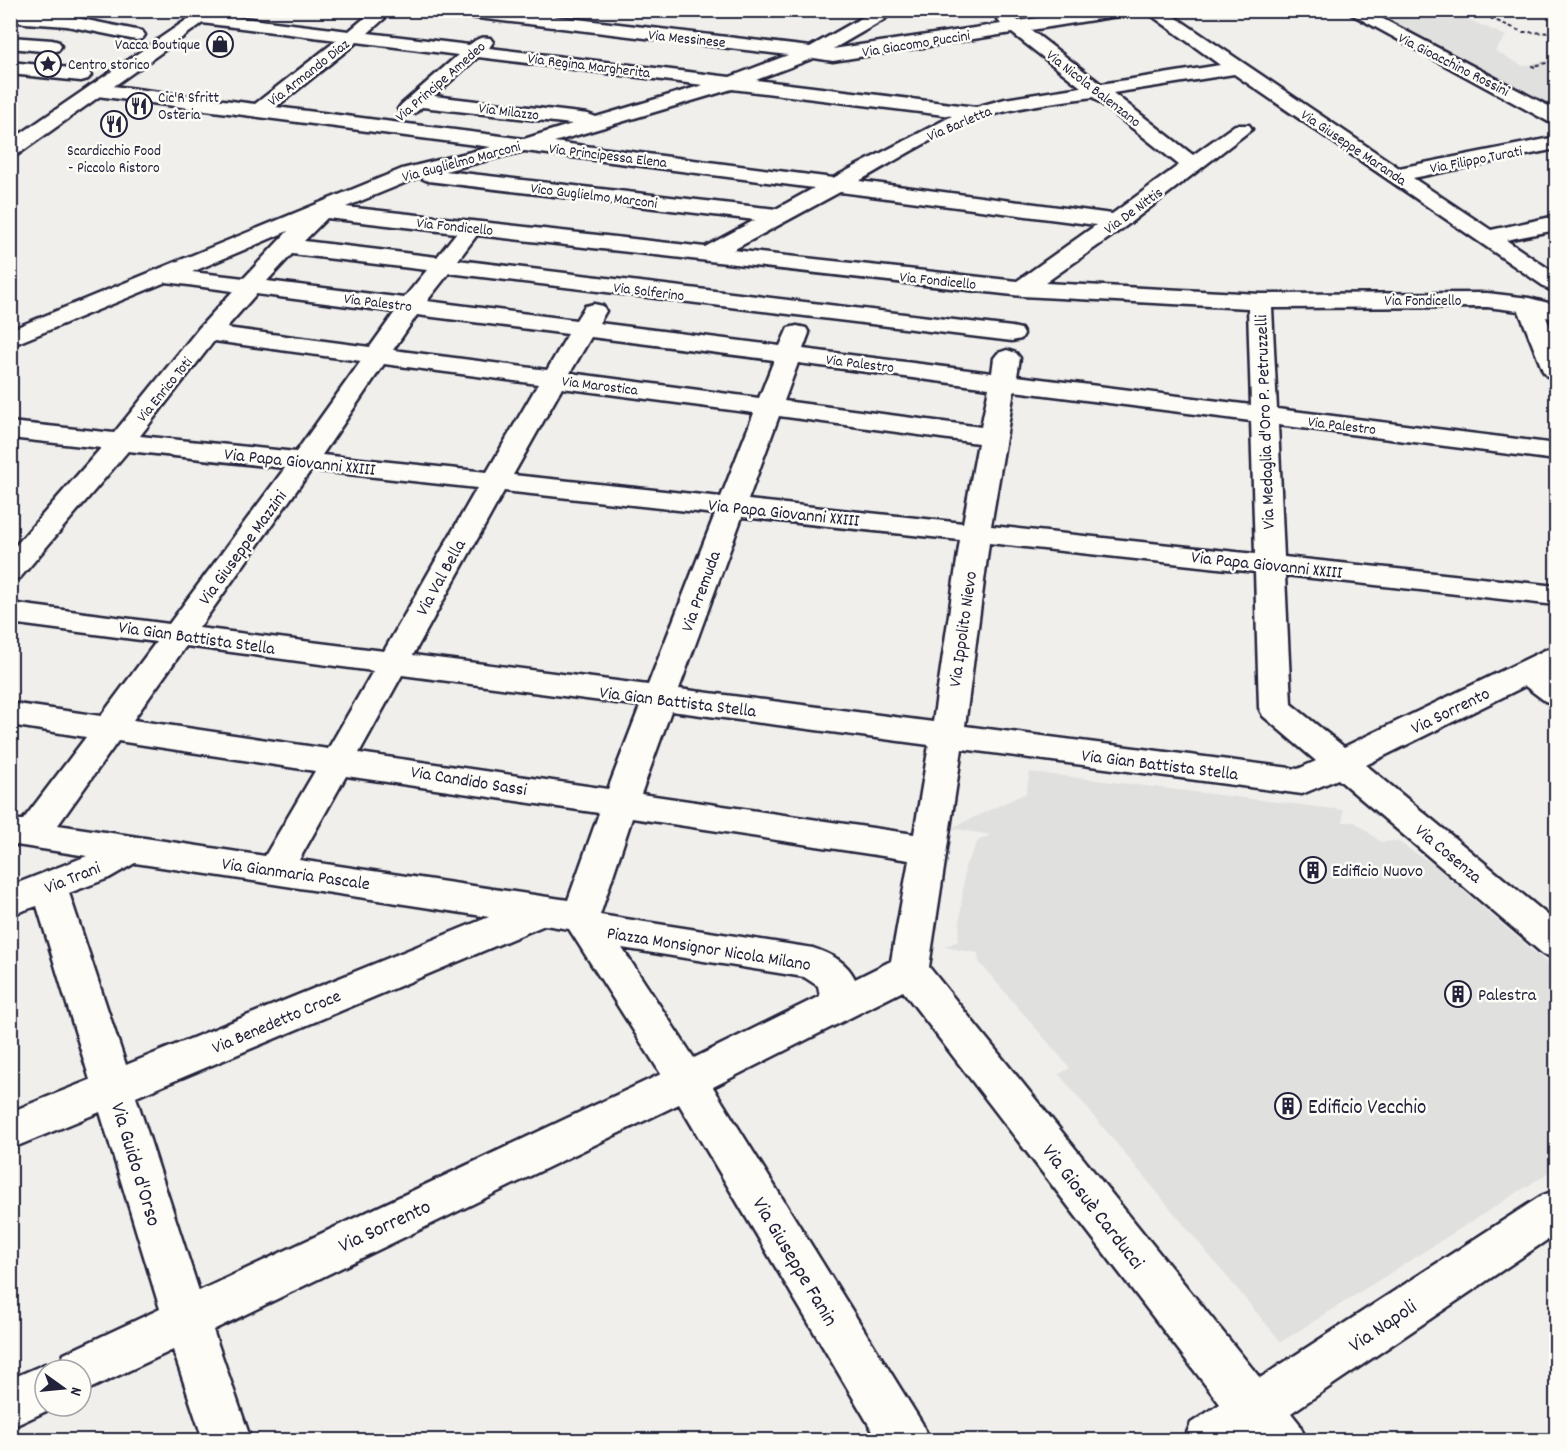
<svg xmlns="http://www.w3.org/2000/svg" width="1567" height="1451" font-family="Dekko,sans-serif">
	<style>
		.built { fill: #e0e0df }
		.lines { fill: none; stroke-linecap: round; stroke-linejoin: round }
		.pedestrian-casing { stroke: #22223b; stroke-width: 5 }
		.minor-casing { stroke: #22223b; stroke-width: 5 }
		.tertiary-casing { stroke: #22223b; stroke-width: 5 }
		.path { stroke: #22223b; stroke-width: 2; stroke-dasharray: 4 3; stroke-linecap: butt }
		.pedestrian { fill: #fdfcf7; fill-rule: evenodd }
		.minor { fill: #fdfcf7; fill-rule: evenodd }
		.tertiary { fill: #fdfcf7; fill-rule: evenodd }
		.labels { text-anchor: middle; stroke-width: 5; stroke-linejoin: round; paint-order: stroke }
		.far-street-label { font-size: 15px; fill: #22223b; stroke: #fdfcf7 }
		.far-poi-label { font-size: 15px; fill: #22223b; stroke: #fdfcf7; text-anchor: start }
		.street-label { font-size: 18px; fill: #22223b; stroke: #fdfcf7 }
		.poi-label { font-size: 18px; fill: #22223b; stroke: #fdfcf7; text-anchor: start }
		.near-poi-label { font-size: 21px; fill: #22223b; stroke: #fdfcf7; text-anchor: start }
		.near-street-label { font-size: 21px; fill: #22223b; stroke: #fdfcf7 }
	</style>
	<rect width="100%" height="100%" fill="#f0efec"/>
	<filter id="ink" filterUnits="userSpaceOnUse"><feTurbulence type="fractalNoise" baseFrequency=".0167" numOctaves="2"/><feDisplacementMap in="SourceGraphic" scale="12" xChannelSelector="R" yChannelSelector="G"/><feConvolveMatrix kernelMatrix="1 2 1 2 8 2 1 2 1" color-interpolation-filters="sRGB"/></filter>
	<g filter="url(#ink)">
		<g class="built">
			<polygon points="1369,11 1449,11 1506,36 1495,51 1523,66 1556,58 1556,109"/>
			<polygon points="1030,772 1343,810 1343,822 1355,822 1381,842 1397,841 1434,865 1556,971 1556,1168 1281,1342 1059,1074 1070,1068 979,962 978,953 944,947 958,941 965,866 978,841 990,835 951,828 1026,793"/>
		</g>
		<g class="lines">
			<defs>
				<g id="pedestrian">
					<polygon points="10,10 67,16 136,30 142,31 145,35 142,39 136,40 67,26 25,23 19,22 10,14"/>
					<polygon points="10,37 52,40 59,42 61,46 59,50 52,52 10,48"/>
					<polygon points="10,62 81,69 88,71 91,75 88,79 81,81 10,74"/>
				</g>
				<g id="minor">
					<path d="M374,10H394L368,33L469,45C477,39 481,36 490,38L493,42L489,48L730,77L788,55L453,15L445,10H502L810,47L870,13L869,10H887L888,15L885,19L833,49L1001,24L997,19L1000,15L1006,14L1019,21L1086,10H1132L1124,15L1031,30L1101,84L1220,65L1144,10H1165L1399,168L1556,137V149L1413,178L1491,230L1556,216V230L1506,240L1556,274V291L1548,289L1234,74L1113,93L1193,155L1235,125H1249L1252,129L1126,226L1045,283L1260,294L1487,293L1529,298L1556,305V319L1546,317L1556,342V379L1547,376L1543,371L1519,311L1487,307L1272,308L1277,409L1556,444V460L1278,425L1284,557L1556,586V605L1285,575L1291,704L1344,747L1545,650L1556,647V670L1550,673L1556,677V704L1545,701L1525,686L1366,765L1556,922V958L1543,954L1338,779L1302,794L962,749L929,967L1260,1378L1541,1196L1556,1190V1234L1291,1413L1299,1423L1306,1440H1184L1191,1423L1220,1404L903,991L713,1087L922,1423L929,1440H878L679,1104L213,1330L251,1440H203L173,1350L81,1393V1370H45V1406H57L10,1428V1379L45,1364L58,1369L64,1354L160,1309L100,1112L10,1149V1112L90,1080L37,906L10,915V886L87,856L10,844V820H23L86,737L10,725V703L101,716L156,642L10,623V603L169,624L285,468L128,451L20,578L10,580V552L101,448L10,438V422L114,433L199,328L233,291L166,282L10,346V330L402,169L491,147L97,96L90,94L87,90L90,86L97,84L255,104L337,40L202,23L196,22L193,18L196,14L202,13L349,31ZM1012,33L1081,87L1005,99L976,107L756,80L814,58L833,61ZM357,42L458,55L401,105L398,109L401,113H415L422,107L572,124L524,139L276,107ZM478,57L703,85L596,117L588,114L434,96ZM732,89L952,116L833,178L554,142ZM1093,97L1179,165L1112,214L859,181C899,159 941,131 985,117C1020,106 1057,102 1093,97ZM524,151H525L814,188L776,209L445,171ZM419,177L428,181L755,220L705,247L346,207ZM840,192L1096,225L1017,281L733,250ZM327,218L456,233L437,257L304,241ZM288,231L244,278L192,272ZM477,235L1022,296L1248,308L1251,405L1017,376L1020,358L1016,353L1007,350L998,353L994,358L992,373L803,349L809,333L806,328L797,326L788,328L780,346L599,323L606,311L603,306L594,304L585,306L576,320L427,301L449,273L1012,341L1021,339L1024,334L1021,329L1012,327L458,260ZM292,254L427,270L404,298L267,281ZM256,294L395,312L370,347L226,328ZM417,315L568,334L547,370L393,350ZM591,337L774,360L759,398L570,373ZM214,341L361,361L296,452L140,436ZM798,363L989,388L981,427L784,401ZM384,364L538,384L487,472L322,455ZM562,388L754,413L721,497L513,475ZM1014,391L1251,421L1255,554L991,526ZM779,416L978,443L963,523L748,500ZM311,470L477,488L384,651L199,628ZM504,491L715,514L648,685L413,655ZM742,517L960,540L933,722L679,689ZM989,543L1255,572L1259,708L1263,716L1316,761L1298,769L965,726ZM186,646L373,671L328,749L133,720ZM402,675L640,706L608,789L359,753ZM671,711L929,745L914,834L641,794ZM118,741L315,771L265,856L58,825ZM346,776L599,813L568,900L299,860ZM632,818L909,860L891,961L855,979C847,962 831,954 813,948L600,915ZM135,863L489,917L126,1065L69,893L109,878ZM545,925L569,929L661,1074L199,1291L136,1097ZM622,948L804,977L818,986L820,996L694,1058Z"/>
					<polygon points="1344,10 1366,10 1556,110 1556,124 1549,122"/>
				</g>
				<polygon id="tertiary" points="201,10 221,10 17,155 10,157 10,141"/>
			</defs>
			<use href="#pedestrian" class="pedestrian-casing"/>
			<use href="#minor" class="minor-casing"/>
			<use href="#tertiary" class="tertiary-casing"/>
			<g class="path">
				<polyline points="1471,10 1523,32 1556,33"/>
				<polyline points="1535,67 1532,66 1556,61"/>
			</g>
			<use href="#pedestrian" class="pedestrian"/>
			<use href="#minor" class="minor"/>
			<use href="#tertiary" class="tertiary"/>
		</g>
	</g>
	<defs>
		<symbol id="shop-ring" viewBox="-11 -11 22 22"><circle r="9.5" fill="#fdfcf7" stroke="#22223b" stroke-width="1.5"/><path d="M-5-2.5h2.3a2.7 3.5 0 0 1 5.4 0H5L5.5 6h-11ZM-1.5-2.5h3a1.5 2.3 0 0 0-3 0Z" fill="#22223b"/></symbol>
		<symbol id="sight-ring" viewBox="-11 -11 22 22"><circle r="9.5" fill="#fdfcf7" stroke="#22223b" stroke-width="1.5"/><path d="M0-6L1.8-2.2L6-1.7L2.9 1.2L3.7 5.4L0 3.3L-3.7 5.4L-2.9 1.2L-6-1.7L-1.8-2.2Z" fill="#22223b"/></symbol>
		<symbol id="restaurant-ring" viewBox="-11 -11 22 22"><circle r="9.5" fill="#fdfcf7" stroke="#22223b" stroke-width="1.5"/><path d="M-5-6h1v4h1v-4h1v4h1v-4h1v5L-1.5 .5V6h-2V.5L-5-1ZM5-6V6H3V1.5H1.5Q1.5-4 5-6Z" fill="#22223b"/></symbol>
		<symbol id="building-ring" viewBox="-11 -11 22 22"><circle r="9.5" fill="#fdfcf7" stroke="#22223b" stroke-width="1.5"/><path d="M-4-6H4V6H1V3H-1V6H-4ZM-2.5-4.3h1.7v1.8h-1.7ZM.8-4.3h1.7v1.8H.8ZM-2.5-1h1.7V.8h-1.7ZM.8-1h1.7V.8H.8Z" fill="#22223b"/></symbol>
	</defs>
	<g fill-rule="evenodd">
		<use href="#shop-ring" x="205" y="29" width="30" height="30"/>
		<use href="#sight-ring" x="33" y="49" width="30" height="30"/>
		<use href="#restaurant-ring" x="124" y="91" width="30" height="30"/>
		<use href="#restaurant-ring" x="99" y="109" width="30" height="30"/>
		<use href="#building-ring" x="1298" y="855" width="30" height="30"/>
		<use href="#building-ring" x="1443" y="979" width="30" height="30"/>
		<use href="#building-ring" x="1273" y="1091" width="30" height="30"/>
	</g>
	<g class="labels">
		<g class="far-street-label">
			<text transform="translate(687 38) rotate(6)" y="5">Via Messinese</text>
			<text transform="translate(916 43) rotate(-9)" y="5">Via Giacomo Puccini</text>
			<text transform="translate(1454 64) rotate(27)" y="5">Via Gioacchino Rossini</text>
			<text transform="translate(589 65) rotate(7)" y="5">Via Regina Margherita</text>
			<text transform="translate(308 72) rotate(-38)" y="5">Via Armando Diaz</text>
			<text transform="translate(440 81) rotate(-41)" y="5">Via Principe Amedeo</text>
			<text transform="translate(1094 88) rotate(38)" y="5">Via Nicola Balenzano</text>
			<text transform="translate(509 111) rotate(7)" y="5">Via Milazzo</text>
			<text transform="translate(959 123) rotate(-23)" y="5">Via Barletta</text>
			<text transform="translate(1354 147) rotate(34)" y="5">Via Giuseppe Maranda</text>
			<text transform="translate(608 155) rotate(7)" y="5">Via Principessa Elena</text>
			<text transform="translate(1476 159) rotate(-11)" y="5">Via Filippo Turati</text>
			<text transform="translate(461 161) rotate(-15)" y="5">Via Guglielmo Marconi</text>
			<text transform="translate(594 195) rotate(7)" y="5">Vico Guglielmo Marconi</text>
			<text transform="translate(1133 210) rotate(-36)" y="5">Via De Nittis</text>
			<text transform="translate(455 226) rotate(6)" y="5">Via Fondicello</text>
			<text transform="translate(938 280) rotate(6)" y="5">Via Fondicello</text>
			<text transform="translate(649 291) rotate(7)" y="5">Via Solferino</text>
			<text x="1423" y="305">Via Fondicello</text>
			<text transform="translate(378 302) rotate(7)" y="5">Via Palestro</text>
			<text transform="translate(860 363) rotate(7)" y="5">Via Palestro</text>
			<text transform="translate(600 385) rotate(7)" y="5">Via Marostica</text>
			<text transform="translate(164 389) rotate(-51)" y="5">Via Enrico Toti</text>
			<text transform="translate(1342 425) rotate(7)" y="5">Via Palestro</text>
		</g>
		<g class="far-poi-label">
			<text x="200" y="49" text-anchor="end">Vacca Boutique</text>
			<text x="68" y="69">Centro storico</text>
			<text x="158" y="102">Cic'R Sfritt<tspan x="158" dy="17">Osteria</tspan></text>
			<text x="114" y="155" text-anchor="middle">Scardicchio Food<tspan x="114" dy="17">- Piccolo Ristoro</tspan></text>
		</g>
		<g class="street-label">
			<text transform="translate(1264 422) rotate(-92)" y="6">Via Medaglia d'Oro P. Petruzzelli</text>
			<text transform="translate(300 461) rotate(6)" y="6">Via Papa Giovanni XXIII</text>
			<text transform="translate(784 512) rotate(6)" y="6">Via Papa Giovanni XXIII</text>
			<text transform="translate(242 547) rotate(-54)" y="6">Via Giuseppe Mazzini</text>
			<text transform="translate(1267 564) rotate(6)" y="6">Via Papa Giovanni XXIII</text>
			<text transform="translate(440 577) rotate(-61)" y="6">Via Val Bella</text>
			<text transform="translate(700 591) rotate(-70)" y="6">Via Premuda</text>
			<text transform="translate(962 629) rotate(-82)" y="6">Via Ippolito Nievo</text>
			<text transform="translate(197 637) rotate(8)" y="6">Via Gian Battista Stella</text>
			<text transform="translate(678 701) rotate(7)" y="6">Via Gian Battista Stella</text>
			<text transform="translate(1450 710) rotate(-26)" y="6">Via Sorrento</text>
			<text transform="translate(1160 764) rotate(7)" y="6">Via Gian Battista Stella</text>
			<text transform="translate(469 780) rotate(9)" y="6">Via Candido Sassi</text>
			<text transform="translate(1449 853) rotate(40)" y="6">Via Cosenza</text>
			<text transform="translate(296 873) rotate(8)" y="6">Via Gianmaria Pascale</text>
			<text transform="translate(72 877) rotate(-22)" y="6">Via Trani</text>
			<text transform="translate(709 948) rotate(9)" y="6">Piazza Monsignor Nicola Milano</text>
			<text transform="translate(276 1021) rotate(-23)" y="6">Via Benedetto Croce</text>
		</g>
		<g class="poi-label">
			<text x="1332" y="876">Edificio Nuovo</text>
			<text x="1478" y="1000">Palestra</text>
		</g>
		<g class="near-poi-label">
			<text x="1308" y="1113">Edificio Vecchio</text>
		</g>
		<g class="near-street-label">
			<text transform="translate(137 1164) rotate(73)" y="7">Via Guido d'Orso</text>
			<text transform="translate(1094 1206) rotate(52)" y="7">Via Giosuè Carducci</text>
			<text transform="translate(384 1225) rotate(-25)" y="7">Via Sorrento</text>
			<text transform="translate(796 1261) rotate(59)" y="7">Via Giuseppe Fanin</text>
			<text transform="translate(1382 1325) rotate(-34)" y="7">Via Napoli</text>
		</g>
	</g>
	<rect width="1567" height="1451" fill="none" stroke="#fdfcf7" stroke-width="36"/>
	<rect x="18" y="18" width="1531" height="1415" fill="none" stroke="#22223b" stroke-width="2" filter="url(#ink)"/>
	<g transform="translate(63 1388) rotate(105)"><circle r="28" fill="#fdfcf7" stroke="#a5a5ac" stroke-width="1.5"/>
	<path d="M0-4.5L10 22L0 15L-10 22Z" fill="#22223b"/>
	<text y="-9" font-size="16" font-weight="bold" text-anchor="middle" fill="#22223b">N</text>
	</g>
</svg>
